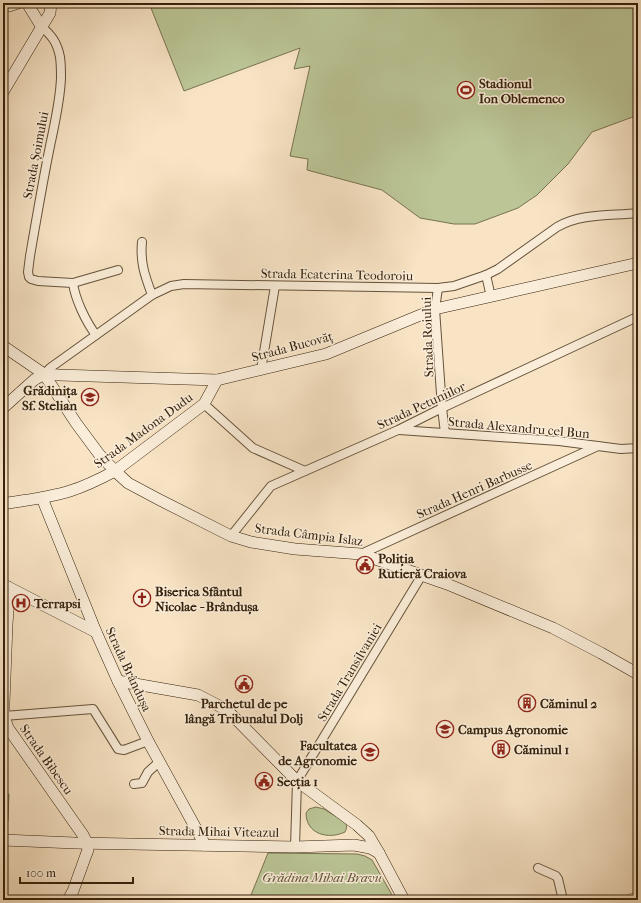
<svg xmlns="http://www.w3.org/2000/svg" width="641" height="903" font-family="'IM FELL French Canon',serif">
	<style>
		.green { fill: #bbc596; stroke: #787350 }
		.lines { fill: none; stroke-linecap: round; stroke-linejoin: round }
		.street-casing { stroke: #66523a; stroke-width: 10 }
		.secondary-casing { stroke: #36210b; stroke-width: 12 }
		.street { stroke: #faedd9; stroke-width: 8 }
		.secondary { stroke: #faedd9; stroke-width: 11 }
		.labels { text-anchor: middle; stroke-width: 3; stroke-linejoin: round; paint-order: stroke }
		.poi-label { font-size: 13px; font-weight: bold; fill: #36210b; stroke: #faedd9; text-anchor: start }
		.street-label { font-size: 13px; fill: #36210b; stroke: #faedd9 }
		.park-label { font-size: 13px; font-style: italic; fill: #5e5235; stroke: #faedd9 }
	</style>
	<rect width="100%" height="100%" fill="#f8e4c5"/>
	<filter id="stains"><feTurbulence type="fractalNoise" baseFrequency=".005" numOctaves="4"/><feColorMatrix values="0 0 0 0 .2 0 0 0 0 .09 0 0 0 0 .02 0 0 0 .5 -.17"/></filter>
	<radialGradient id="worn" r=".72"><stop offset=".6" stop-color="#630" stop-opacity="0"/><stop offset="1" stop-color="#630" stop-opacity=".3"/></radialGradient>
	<g class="green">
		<polygon points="149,3 638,3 638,115 592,132 568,164 537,195 518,208 475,224 454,224 420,218 382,190 307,170 308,159 290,156 310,66 294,69 300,48 184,91"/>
		<polygon points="3,794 9,794 8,821 3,821"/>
		<path d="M316,807L324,809L345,822C347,826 347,828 345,832C328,840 306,834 306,813L309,809Z"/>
		<polygon points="268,853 357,854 365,856 372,860 395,900 249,900"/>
	</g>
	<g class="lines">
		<defs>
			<g id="street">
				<path d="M41,26C52,36 57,42 60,57C61,64 61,71 61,78C60,103 54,126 49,151C42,186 36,221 30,256L28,272L29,277L31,279L38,281L73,283L118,270"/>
				<path d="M142,242C140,263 145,276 152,295"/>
				<polyline points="486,275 491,297"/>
				<path d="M73,283C75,299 86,322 96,335"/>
				<polyline points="438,288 435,309 442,408 445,433"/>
				<polyline points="261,370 275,286"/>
				<path d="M44,374L50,368L152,295L171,286L184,284L438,288L454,286L486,275L498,269L557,227C581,213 611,216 638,213"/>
				<polyline points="204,404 253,448 305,471"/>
				<polyline points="399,430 559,441 621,449 638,448"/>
				<polyline points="231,536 271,486 398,430 442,408 635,318 638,316"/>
				<polyline points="361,554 598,446"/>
				<polyline points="4,716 93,709 118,749 124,750 148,741"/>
				<polyline points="134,784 142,783 148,772 159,762"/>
				<polyline points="295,847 297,781 422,575"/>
				<polyline points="538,868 556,876 558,879 563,900"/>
			</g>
			<g id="secondary">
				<polyline points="27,3 41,26"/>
				<polyline points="3,6 9,6 18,3"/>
				<polyline points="3,92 50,13 51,3"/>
				<polyline points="3,346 44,374 76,423 99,454 115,471 128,483 158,499 231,536 251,542 295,549 361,554 447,584 553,628 601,653 638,674"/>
				<polyline points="3,408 34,380 44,374 59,375 217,380 326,354 435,309 638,263"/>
				<polyline points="42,498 96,632 118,681 148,741 205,845"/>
				<path d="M3,504C25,500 48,498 70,491C86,486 100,479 115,471L204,404L217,380"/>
				<polyline points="4,585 96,632"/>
				<polyline points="8,587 9,598 7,624 4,703 4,716 8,728 83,835 87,843 88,850 86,855 73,891 68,900"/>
				<polyline points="118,681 198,695 227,710 297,781 357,825 369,836 379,853 404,900"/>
				<polyline points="3,840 75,843 295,847 354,845 370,848 379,853"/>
				<polyline points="630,900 638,897"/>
			</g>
		</defs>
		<use href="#street" class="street-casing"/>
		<use href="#secondary" class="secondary-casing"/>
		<use href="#street" class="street"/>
		<use href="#secondary" class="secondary"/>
	</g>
	<defs>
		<symbol id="stadium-ring" viewBox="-11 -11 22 22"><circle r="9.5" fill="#faedd9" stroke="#8f2418" stroke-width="1.5"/><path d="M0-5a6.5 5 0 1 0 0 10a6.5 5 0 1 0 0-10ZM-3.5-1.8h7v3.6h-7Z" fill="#8f2418"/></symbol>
		<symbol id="school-ring" viewBox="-11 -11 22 22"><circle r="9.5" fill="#faedd9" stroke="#8f2418" stroke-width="1.5"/><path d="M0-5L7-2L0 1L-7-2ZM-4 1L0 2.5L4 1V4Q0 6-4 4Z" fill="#8f2418"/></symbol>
		<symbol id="civic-ring" viewBox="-11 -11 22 22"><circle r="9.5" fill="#faedd9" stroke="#8f2418" stroke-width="1.5"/><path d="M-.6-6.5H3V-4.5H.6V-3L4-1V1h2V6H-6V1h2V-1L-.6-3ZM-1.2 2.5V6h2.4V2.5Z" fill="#8f2418"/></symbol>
		<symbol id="church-ring" viewBox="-11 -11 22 22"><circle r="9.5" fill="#faedd9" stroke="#8f2418" stroke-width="1.5"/><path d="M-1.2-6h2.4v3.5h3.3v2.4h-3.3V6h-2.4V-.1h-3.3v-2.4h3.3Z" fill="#8f2418"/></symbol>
		<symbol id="hospital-ring" viewBox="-11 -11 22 22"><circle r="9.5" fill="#faedd9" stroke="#8f2418" stroke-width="1.5"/><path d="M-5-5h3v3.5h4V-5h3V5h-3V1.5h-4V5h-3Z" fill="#8f2418"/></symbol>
		<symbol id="building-ring" viewBox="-11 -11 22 22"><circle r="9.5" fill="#faedd9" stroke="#8f2418" stroke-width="1.5"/><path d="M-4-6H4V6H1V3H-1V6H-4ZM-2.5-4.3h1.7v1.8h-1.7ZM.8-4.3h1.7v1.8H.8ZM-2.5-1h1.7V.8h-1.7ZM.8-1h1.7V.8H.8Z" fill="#8f2418"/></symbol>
		<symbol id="university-ring" viewBox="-11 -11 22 22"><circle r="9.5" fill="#faedd9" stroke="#8f2418" stroke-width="1.5"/><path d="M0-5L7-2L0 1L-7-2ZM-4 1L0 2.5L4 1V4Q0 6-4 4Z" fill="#8f2418"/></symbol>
	</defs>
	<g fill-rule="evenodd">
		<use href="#stadium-ring" x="456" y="80" width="20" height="20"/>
		<use href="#school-ring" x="80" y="387" width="20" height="20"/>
		<use href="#civic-ring" x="355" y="555" width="20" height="20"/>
		<use href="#church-ring" x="132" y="588" width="20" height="20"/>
		<use href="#hospital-ring" x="11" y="593" width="20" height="20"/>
		<use href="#civic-ring" x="234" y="674" width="20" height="20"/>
		<use href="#building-ring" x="517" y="693" width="20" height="20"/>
		<use href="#university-ring" x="435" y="719" width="20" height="20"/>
		<use href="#building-ring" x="491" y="739" width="20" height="20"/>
		<use href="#university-ring" x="360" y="742" width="20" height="20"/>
		<use href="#civic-ring" x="254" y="771" width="20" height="20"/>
	</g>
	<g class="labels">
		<g class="poi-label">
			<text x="479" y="88">Stadionul<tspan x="479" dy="15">Ion Oblemenco</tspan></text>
			<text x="77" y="395" text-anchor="end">Grădinița<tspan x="77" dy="15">Sf. Stelian</tspan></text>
			<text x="378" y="563">Poliția<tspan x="378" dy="15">Rutieră Craiova</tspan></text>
			<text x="155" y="596">Biserica Sfântul<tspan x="155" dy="15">Nicolae - Brândușa</tspan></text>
			<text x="34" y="608">Terrapsi</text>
			<text x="244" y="708" text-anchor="middle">Parchetul de pe<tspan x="244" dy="15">lângă Tribunalul Dolj</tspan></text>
			<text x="540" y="708">Căminul 2</text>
			<text x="458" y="734">Campus Agronomie</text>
			<text x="357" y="750" text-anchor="end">Facultatea<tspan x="357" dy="15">de Agronomie</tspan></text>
			<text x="514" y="754">Căminul 1</text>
			<text x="277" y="786">Secția 1</text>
		</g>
		<g class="street-label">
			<text transform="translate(35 155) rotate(-79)" y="5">Strada Șoimului</text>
			<text transform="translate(337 274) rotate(1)" y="5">Strada Ecaterina Teodoroiu</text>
			<text transform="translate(427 337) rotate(-92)" y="5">Strada Roiului</text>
			<text transform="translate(292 346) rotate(-15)" y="5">Strada Bucovăț</text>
			<text transform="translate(421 405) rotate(-25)" y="5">Strada Petuniilor</text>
			<text transform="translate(519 427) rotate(5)" y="5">Strada Alexandru cel Bun</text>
			<text transform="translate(143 430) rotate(-36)" y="5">Strada Madona Dudu</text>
			<text transform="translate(474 489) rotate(-24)" y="5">Strada Henri Barbusse</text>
			<text transform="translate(309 534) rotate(7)" y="5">Strada Câmpia Islaz</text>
			<text transform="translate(129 669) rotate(65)" y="5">Strada Brândușa</text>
			<text transform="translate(349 672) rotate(-59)" y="5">Strada Transilvaniei</text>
			<text transform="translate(47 759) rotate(55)" y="5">Strada Bibescu</text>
			<text transform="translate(219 831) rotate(1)" y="5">Strada Mihai Viteazul</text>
		</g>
		<g class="park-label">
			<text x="322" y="882">Grădina Mihai Bravu</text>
		</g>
	</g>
	<rect width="641" height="903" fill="none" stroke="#f8e4c5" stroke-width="16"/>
	<rect x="4" y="4" width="633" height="895" fill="none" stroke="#36210b" stroke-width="2"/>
	<rect x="8" y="8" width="625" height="887" fill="none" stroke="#36210b"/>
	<path d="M20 877v6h113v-6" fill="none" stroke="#36210b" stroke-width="2"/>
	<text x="26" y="877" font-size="12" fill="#36210b" stroke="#faedd9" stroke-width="3" paint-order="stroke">100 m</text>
	<rect width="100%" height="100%" filter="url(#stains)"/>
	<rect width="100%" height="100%" fill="url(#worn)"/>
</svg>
